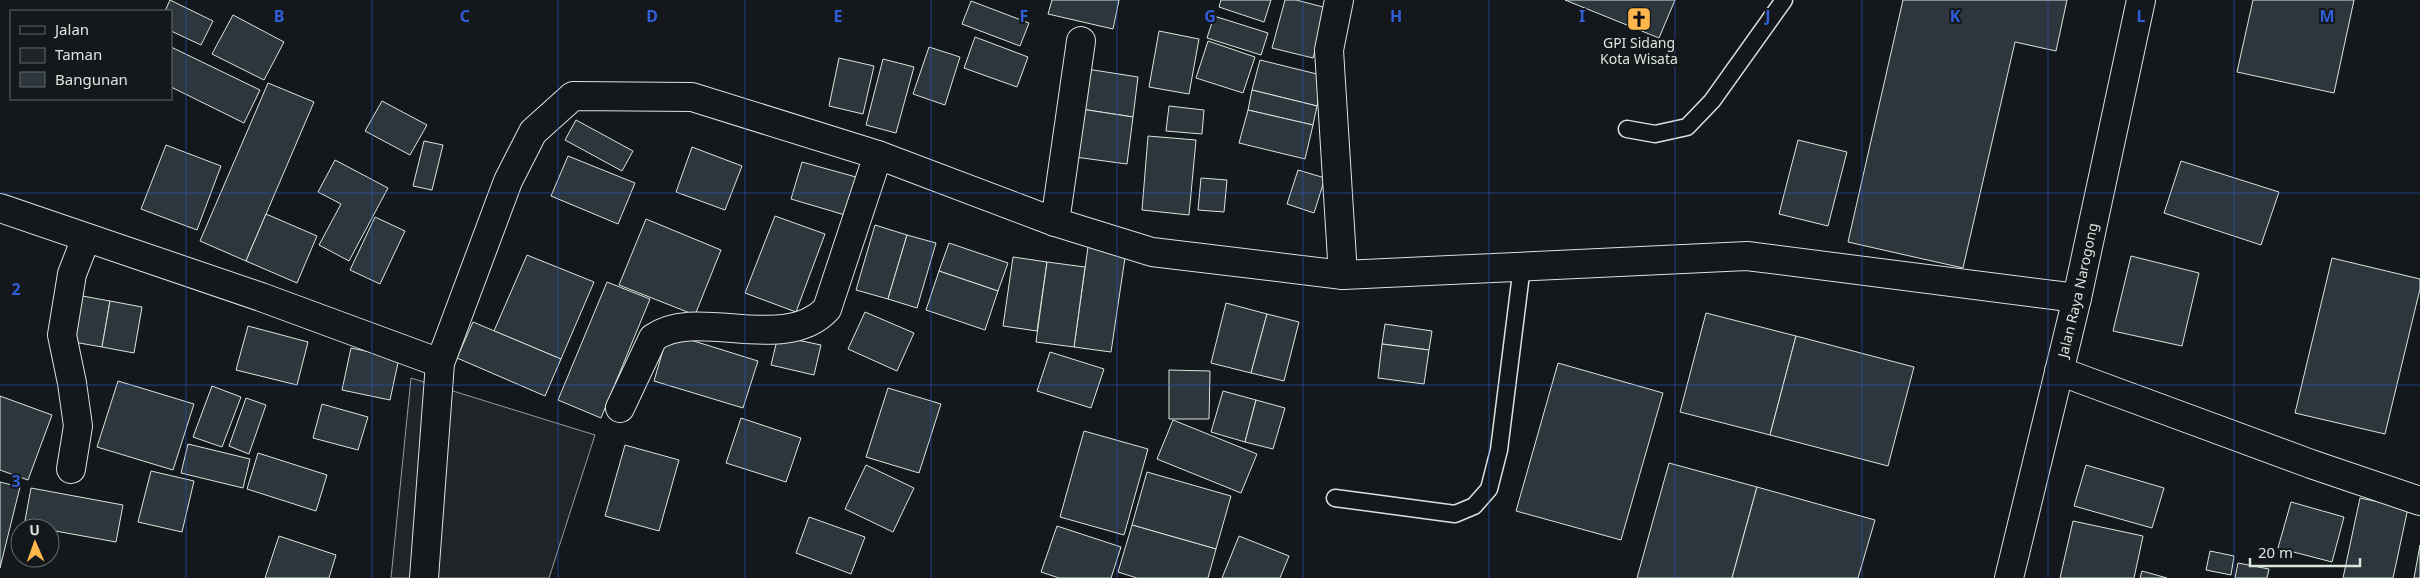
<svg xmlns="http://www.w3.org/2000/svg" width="2420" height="578" font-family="'Noto Sans',sans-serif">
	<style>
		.green { fill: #202428; stroke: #939e99 }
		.building { fill: #2c363c; stroke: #d8e6dc }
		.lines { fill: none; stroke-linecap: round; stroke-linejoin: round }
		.service-casing { stroke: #d8e6dc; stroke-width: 19 }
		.minor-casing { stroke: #d8e6dc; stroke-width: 30 }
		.primary-casing { stroke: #d8e6dc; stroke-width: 30 }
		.service { stroke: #14181c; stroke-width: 16 }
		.minor { stroke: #14181c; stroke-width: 28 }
		.primary { stroke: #14181c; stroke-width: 28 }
		.grid { fill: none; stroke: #305dd8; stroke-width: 1; stroke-opacity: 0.55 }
		.labels { text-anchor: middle; stroke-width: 4; stroke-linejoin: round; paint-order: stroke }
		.poi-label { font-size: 14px; fill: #d8e6dc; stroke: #14181c }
		.street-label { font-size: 14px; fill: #d8e6dc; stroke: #14181c }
		.grid-label { font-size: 16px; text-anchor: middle; font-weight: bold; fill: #305dd8; stroke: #14181c; stroke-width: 4; stroke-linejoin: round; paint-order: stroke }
	</style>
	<rect width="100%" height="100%" fill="#14181c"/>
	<polygon class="green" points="411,378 595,435 549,578 391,578"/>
	<g class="building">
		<polygon points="170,0 213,21 201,45 171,31 171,11 165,11"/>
		<polygon points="1052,0 1119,0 1113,29 1048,14"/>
		<polygon points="1221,0 1271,0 1264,22 1219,7"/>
		<polygon points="1285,0 1296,0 1327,8 1313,58 1272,48"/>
		<polygon points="1565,0 1675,0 1659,38"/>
		<polygon points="1903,0 2067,0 2056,51 2015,42 1963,268 1848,242"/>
		<polygon points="2253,0 2354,0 2334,93 2237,72"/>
		<polygon points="971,1 1029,23 1020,46 962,24"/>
		<polygon points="233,15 284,42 264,80 212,54"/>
		<polygon points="1214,16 1268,33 1261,55 1207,38"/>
		<polygon points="1159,31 1199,39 1189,94 1149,87"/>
		<polygon points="975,37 1028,57 1017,87 964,68"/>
		<polygon points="1208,41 1255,57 1243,93 1196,78"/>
		<polygon points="171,47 260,90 244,123 171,87"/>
		<polygon points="929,47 960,57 945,105 913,94"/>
		<polygon points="839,58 874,66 863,114 829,106"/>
		<polygon points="883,59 914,67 896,133 866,125"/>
		<polygon points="1260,60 1325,76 1317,106 1252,90"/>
		<polygon points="1087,69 1138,77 1133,117 1081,109"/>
		<polygon points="268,83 314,102 246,261 200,241"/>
		<polygon points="1252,90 1317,106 1313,125 1248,110"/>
		<polygon points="382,101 427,125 410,155 365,131"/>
		<polygon points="1169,106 1204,110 1202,134 1166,131"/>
		<polygon points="1081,109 1133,117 1127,164 1075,157"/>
		<polygon points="1248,110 1313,125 1305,159 1239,143"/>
		<polygon points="576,120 633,151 622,171 565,140"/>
		<polygon points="1148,136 1196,140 1189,215 1142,210"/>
		<polygon points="1798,140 1847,152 1828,226 1779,214"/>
		<polygon points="424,141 443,145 432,190 413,186"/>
		<polygon points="166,145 221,166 197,230 141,209"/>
		<polygon points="692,147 742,166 725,210 676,192"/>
		<polygon points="568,156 635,183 618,224 551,196"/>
		<polygon points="335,160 388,188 349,261 319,245 341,204 318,192"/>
		<polygon points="2181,161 2279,192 2261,245 2164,213"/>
		<polygon points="802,162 856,177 845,215 791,199"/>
		<polygon points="1298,170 1325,178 1314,213 1287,204"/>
		<polygon points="1201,178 1227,180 1224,212 1198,210"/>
		<polygon points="266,214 317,236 297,283 246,261"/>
		<polygon points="775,216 825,234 796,312 745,293"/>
		<polygon points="375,217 405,231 380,284 350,270"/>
		<polygon points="646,219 721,250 695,315 619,285"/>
		<polygon points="875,225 907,235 888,299 856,290"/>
		<polygon points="907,235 936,243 917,308 888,299"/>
		<polygon points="949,243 1008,263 998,291 939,271"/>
		<polygon points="1088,247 1126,251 1111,352 1074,347"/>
		<polygon points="527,255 594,282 561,359 494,331"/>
		<polygon points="2131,256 2199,273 2182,346 2113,331"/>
		<polygon points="1013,257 1047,262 1037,331 1003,326"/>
		<polygon points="2332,258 2420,279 2420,289 2385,434 2295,413"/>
		<polygon points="1047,262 1085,267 1074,347 1036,342"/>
		<polygon points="939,271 998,291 985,330 926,310"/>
		<polygon points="607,282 650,299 601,418 558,400"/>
		<polygon points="77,295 110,301 102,347 68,341"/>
		<polygon points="110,301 142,307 134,353 102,347"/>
		<polygon points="1226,303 1267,314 1251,373 1211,363"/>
		<polygon points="865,312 914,333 897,371 848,349"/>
		<polygon points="1706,313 1796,336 1770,435 1680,412"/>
		<polygon points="1267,314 1299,322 1284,381 1251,373"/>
		<polygon points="473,322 561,359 545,396 457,358"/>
		<polygon points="1385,324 1432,331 1429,350 1382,344"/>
		<polygon points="248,326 308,342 297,385 236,370"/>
		<polygon points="668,333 758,361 743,408 654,381"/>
		<polygon points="778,336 821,345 814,375 771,365"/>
		<polygon points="1796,336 1914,367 1888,466 1770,435"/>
		<polygon points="1382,344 1429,350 1424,384 1378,378"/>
		<polygon points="351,348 399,358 390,400 342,390"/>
		<polygon points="1050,352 1104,369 1091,408 1037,391"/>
		<polygon points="1558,363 1663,393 1621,540 1516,511"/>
		<polygon points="1169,370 1210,371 1209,419 1169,419"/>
		<polygon points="118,381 194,404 173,470 97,447"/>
		<polygon points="212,386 241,397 222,447 193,437"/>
		<polygon points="888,388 941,404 919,473 866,457"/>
		<polygon points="1223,391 1256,400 1245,442 1211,432"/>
		<polygon points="0,396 52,415 28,480 0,470"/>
		<polygon points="246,398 266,405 249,454 229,446"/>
		<polygon points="1256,400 1285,408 1273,449 1245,442"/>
		<polygon points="322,404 368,417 358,450 313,438"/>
		<polygon points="741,418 801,438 786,482 726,463"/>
		<polygon points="1173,420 1257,454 1241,493 1157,459"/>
		<polygon points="1084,431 1148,449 1124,535 1060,517"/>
		<polygon points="188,444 250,459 243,488 181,473"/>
		<polygon points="625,445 679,460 659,531 605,516"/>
		<polygon points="258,453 327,475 316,511 247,489"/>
		<polygon points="1669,463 1757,487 1732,578 1637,578"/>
		<polygon points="866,465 914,488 893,532 845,509"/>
		<polygon points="2086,465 2164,488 2152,528 2074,506"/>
		<polygon points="151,471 194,481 182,532 138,522"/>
		<polygon points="1147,472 1231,496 1216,549 1132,525"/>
		<polygon points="0,482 20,487 0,568"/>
		<polygon points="1757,487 1875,520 1858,578 1732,578"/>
		<polygon points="31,488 123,505 116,542 50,530 50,528 24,526"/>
		<polygon points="2360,498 2408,508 2393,578 2343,578"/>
		<polygon points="2291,502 2344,517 2332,562 2278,548"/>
		<polygon points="809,517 865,537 851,574 796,553"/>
		<polygon points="2073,521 2143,536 2134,578 2060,578"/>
		<polygon points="1132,525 1216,549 1208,578 1137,578 1118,572"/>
		<polygon points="1057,526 1121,547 1111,578 1059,578 1041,572"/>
		<polygon points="279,536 336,555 329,578 265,578"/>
		<polygon points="1239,536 1289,556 1280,578 1222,578"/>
		<polygon points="2420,545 2420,578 2414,578"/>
		<polygon points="2210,551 2234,556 2231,575 2206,570"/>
		<polygon points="2238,563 2269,569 2267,578 2235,578"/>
		<polygon points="2142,571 2167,578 2140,578"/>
	</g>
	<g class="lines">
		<defs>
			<g id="service">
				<polyline points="1627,129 1655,134 1687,127 1712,101 1784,0"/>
				<polyline points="1335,498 1455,514 1474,506 1489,489 1499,450 1522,266"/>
			</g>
			<g id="minor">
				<polyline points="1339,0 1329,50 1343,275"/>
				<polyline points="0,208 261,297 440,363"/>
				<polyline points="1055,222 1081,41"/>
				<polyline points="2059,371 2311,464 2420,501"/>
				<path d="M620,408L653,338C697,306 784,355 827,309L878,155"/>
				<polyline points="71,469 78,426 72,383 62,335 72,274 86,238"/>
				<polyline points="424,578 440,363 508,181 533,132 573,96 692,97 878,155 1055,222 1152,252 1343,275 1747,256 2077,298"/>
			</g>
			<g id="primary">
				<path id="s1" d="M2009,578L2077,298L2141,0"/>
			</g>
		</defs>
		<use href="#service" class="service-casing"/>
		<use href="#minor" class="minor-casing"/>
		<use href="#primary" class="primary-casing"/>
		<use href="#service" class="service"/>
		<use href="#minor" class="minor"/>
		<use href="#primary" class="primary"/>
	</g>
	<path class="grid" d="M186,0V578M372,0V578M558,0V578M745,0V578M931,0V578M1117,0V578M1303,0V578M1489,0V578M1675,0V578M1862,0V578M2048,0V578M2234,0V578M0,193H2420M0,385H2420"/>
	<defs>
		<symbol id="church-square" viewBox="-11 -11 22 22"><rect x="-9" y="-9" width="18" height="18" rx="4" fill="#ffb74d" stroke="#14181c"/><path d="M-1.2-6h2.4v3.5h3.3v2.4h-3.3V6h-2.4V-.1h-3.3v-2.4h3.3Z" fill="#111"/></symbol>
	</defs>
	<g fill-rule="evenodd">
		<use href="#church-square" x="1625" y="5" width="28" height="28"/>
	</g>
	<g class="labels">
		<g class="poi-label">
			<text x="1639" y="48">GPI Sidang<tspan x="1639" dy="16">Kota Wisata</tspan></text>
		</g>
		<g class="street-label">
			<text dy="5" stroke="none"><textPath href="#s1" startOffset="296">Jalan Raya Narogong</textPath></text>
		</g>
	</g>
	<g class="grid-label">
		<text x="279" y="22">B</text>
		<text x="465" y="22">C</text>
		<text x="652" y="22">D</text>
		<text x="838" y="22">E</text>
		<text x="1024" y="22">F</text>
		<text x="1210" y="22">G</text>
		<text x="1396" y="22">H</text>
		<text x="1582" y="22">I</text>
		<text x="1768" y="22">J</text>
		<text x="1955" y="22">K</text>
		<text x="2141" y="22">L</text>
		<text x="2327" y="22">M</text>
		<text x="16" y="295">2</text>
		<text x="16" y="487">3</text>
	</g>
	<rect x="10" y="10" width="162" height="90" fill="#14181c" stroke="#626a69"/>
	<rect x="20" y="26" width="25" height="8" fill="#14181c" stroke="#626a69"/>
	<text x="55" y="35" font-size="15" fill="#d8e6dc">Jalan</text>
	<rect x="20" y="48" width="25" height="15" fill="#202428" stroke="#626a69"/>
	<text x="55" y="60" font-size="15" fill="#d8e6dc">Taman</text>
	<rect x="20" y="72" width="25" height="15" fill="#2c363c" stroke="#626a69"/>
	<text x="55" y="85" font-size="15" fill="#d8e6dc">Bangunan</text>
	<g transform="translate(35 543) rotate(358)"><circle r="24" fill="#14181c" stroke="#626a69"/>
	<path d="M0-4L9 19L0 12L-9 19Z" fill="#ffb74d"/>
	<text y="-8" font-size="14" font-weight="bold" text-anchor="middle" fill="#d8e6dc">U</text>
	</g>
	<path d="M2250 558v8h110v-8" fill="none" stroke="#d8e6dc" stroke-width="2.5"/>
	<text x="2258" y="558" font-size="15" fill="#d8e6dc" stroke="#14181c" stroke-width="4" paint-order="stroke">20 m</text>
</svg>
